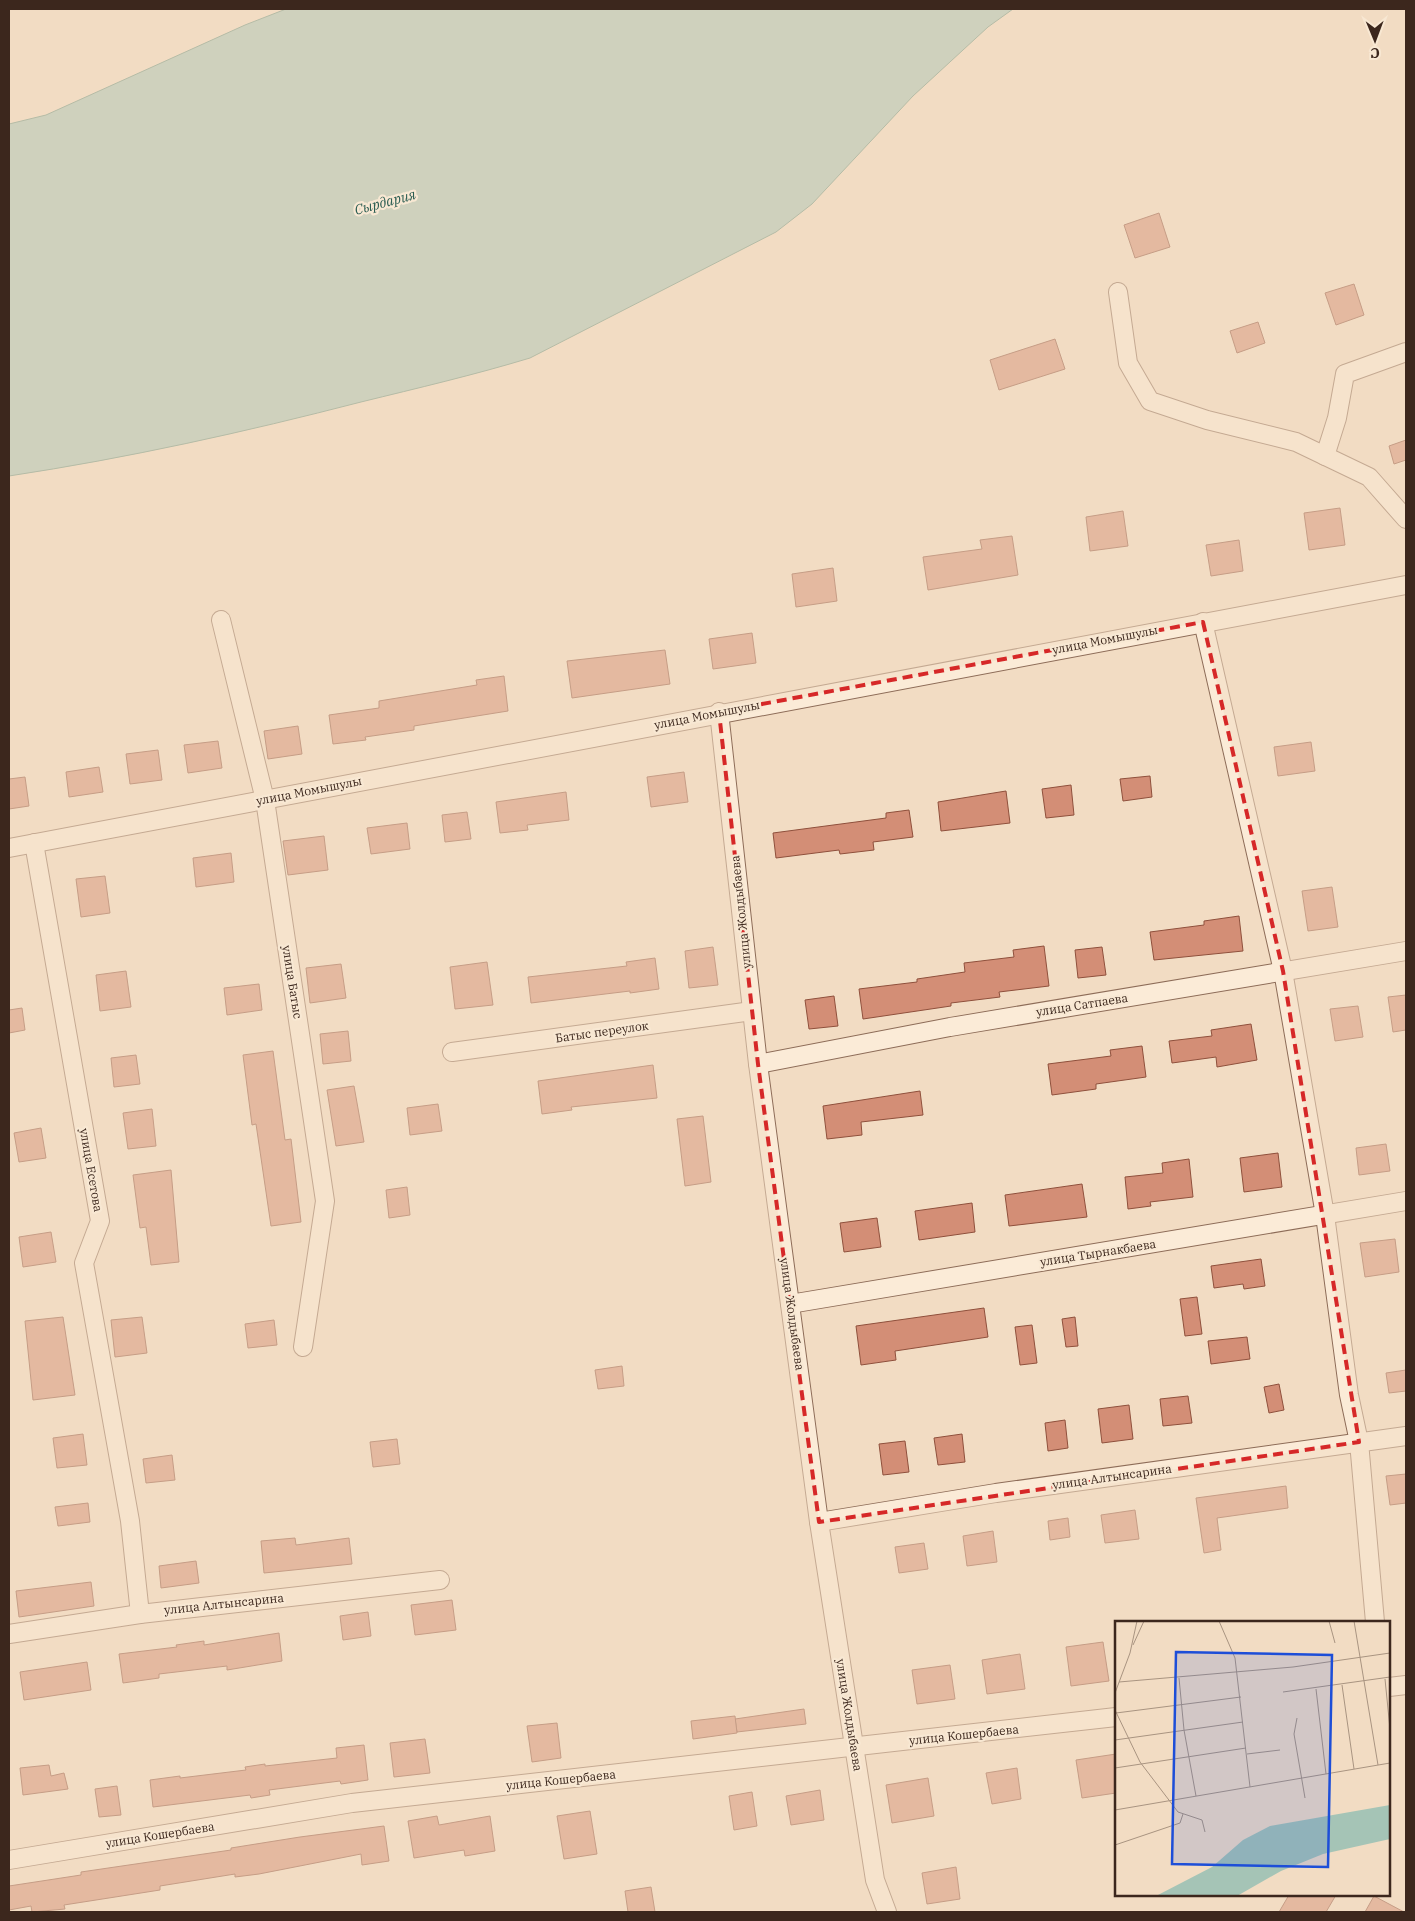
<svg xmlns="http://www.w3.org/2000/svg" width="1415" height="1921" font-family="'IBM Plex Serif',serif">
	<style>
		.water { fill: #a5c4b6; stroke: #6b9383 }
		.building { fill: #d38e76; stroke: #8f503c }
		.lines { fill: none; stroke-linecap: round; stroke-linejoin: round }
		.minor-casing { stroke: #8d6c58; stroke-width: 20 }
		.minor { stroke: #fbebd7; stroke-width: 18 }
		.marked { fill: none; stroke: #d62828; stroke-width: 4; stroke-dasharray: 10 6; stroke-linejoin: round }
		.labels { text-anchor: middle; stroke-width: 4.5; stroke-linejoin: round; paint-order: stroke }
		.street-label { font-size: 12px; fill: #3c271d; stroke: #f8e8d3 }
		.water-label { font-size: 14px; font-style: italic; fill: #2b5d52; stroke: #f8e8d3 }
		.inset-road { fill: none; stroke: #a99481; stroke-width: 1 }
		.view { fill: #1d4ed8; fill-opacity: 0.15; stroke: #1d4ed8; stroke-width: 2.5 }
		.inset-edge { fill: none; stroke: #3c271d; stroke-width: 2.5 }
	</style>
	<rect width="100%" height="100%" fill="#f2dcc3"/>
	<path class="water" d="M286,9H1013L988,27L913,96L812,204L776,232L530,358C474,375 418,388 361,402C245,432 128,458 9,476V124L46,115L245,25Z"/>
	<g class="building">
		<polygon points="1159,213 1170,247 1135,258 1124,225"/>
		<polygon points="1354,284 1364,315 1336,325 1325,293"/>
		<polygon points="1258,322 1265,343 1237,353 1230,331"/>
		<polygon points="1055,339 1065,369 999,390 990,360"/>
		<polygon points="1406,440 1406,460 1394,464 1389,446"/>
		<polygon points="1340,508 1345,545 1309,550 1304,513"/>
		<polygon points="1123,511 1128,546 1090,551 1086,517"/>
		<polygon points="1012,536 1018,575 928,590 923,557 982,549 980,540"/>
		<polygon points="1239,540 1243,571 1211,576 1206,545"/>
		<polygon points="833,568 837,601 796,607 792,574"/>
		<polygon points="752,633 756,663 713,669 709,639"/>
		<polygon points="665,650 670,684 572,698 567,661"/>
		<polygon points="504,676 508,711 414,726 414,730 365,737 366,740 333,744 329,715 379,708 379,701 477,685 476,680"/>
		<polygon points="298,726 302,754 268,759 264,731"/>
		<polygon points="218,741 222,768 188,773 184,745"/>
		<polygon points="1311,742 1315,771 1278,776 1274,747"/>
		<polygon points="158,750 162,780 130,784 126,754"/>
		<polygon points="99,767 103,792 69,797 66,772"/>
		<polygon points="684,772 688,802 651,807 647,777"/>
		<polygon points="1150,776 1152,797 1123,801 1120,779"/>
		<polygon points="25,777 29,806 9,809 9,779"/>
		<polygon points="1071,785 1074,815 1046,818 1042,789"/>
		<polygon points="1006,791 1010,823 941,831 938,802"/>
		<polygon points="566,792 569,820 527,825 528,830 500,833 496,802"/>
		<polygon points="909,810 913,837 873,842 874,850 840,854 839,850 776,858 773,833 886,818 886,813"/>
		<polygon points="467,812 471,839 445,842 442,815"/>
		<polygon points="407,823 410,849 371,854 367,828"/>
		<polygon points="324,836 328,870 288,875 283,841"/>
		<polygon points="231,853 234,882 196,887 193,858"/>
		<polygon points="105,876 110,913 81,917 76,879"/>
		<polygon points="1332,887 1338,927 1308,931 1302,891"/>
		<polygon points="1239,916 1243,951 1154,960 1150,932 1204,925 1204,921"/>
		<polygon points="1044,946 1049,986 999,992 1000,997 951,1003 951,1006 863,1019 859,989 917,982 917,979 965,972 964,963 1014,957 1013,950"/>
		<polygon points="713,947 718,985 689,988 685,951"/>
		<polygon points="1102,947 1106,975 1078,978 1075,950"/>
		<polygon points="655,958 659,989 630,993 630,991 531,1003 528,977 627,966 626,962"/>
		<polygon points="487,962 493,1005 455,1009 450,967"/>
		<polygon points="341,964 346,998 310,1003 306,968"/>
		<polygon points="126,971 131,1007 100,1011 96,975"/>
		<polygon points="259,984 262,1010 227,1015 224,988"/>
		<polygon points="1406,995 1406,1030 1393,1032 1388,997"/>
		<polygon points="834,996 838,1026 809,1029 805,1000"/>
		<polygon points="1358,1006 1363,1037 1335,1041 1330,1009"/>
		<polygon points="22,1008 25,1030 9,1033 9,1010"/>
		<polygon points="1251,1024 1257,1060 1217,1067 1216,1057 1172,1063 1169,1041 1212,1036 1211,1030"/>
		<polygon points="348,1031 351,1061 323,1064 320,1034"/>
		<polygon points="1142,1046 1146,1077 1096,1084 1096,1089 1052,1095 1048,1064 1111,1056 1110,1050"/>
		<polygon points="273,1051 285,1140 291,1139 301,1222 271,1226 256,1124 252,1125 243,1055"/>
		<polygon points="136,1055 140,1084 114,1087 111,1058"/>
		<polygon points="653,1065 657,1098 571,1107 572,1110 542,1114 538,1081"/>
		<polygon points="354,1086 364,1142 336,1146 327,1090"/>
		<polygon points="920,1091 923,1115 861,1122 862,1135 827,1139 823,1106"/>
		<polygon points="438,1104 442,1131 410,1135 407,1108"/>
		<polygon points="152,1109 156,1146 128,1149 123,1113"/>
		<polygon points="703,1116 711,1182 685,1186 677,1119"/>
		<polygon points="41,1128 46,1158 19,1162 14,1133"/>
		<polygon points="1386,1144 1390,1171 1359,1175 1356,1148"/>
		<polygon points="1278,1153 1282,1187 1244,1192 1240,1158"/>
		<polygon points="1189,1159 1193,1197 1150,1202 1151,1206 1128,1209 1125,1177 1163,1173 1162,1163"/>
		<polygon points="171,1170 179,1262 151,1265 146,1227 140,1228 133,1175"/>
		<polygon points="1082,1184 1087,1217 1009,1226 1005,1195"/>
		<polygon points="407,1187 410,1215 389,1218 386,1190"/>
		<polygon points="972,1203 975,1232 919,1240 915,1211"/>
		<polygon points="877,1218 881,1247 844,1252 840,1223"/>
		<polygon points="51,1232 56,1262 23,1267 19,1237"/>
		<polygon points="1395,1239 1399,1272 1365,1277 1360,1243"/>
		<polygon points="1261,1259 1265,1286 1244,1289 1243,1284 1214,1288 1211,1266"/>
		<polygon points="1197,1297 1202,1334 1185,1336 1180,1299"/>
		<polygon points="984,1308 988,1337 895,1351 896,1360 861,1365 856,1326"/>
		<polygon points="63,1317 75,1395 33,1400 25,1321"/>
		<polygon points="142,1317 147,1353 115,1357 111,1320"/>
		<polygon points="1075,1317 1078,1346 1066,1347 1062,1319"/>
		<polygon points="274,1320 277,1345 248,1348 245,1324"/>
		<polygon points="1032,1325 1037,1363 1020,1365 1015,1327"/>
		<polygon points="1247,1337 1250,1359 1211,1364 1208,1341"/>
		<polygon points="622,1366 624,1386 598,1389 595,1370"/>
		<polygon points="1406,1370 1406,1391 1389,1393 1386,1373"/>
		<polygon points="1279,1384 1284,1410 1269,1413 1264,1387"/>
		<polygon points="1188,1396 1192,1423 1163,1426 1160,1399"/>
		<polygon points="1129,1405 1133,1439 1102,1443 1098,1409"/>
		<polygon points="1065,1420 1068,1448 1048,1451 1045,1423"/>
		<polygon points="83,1434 87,1465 57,1468 53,1438"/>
		<polygon points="962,1434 965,1462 938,1465 934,1438"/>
		<polygon points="397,1439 400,1464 373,1467 370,1442"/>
		<polygon points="905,1441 909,1472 883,1475 879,1444"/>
		<polygon points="172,1455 175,1480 146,1483 143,1459"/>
		<polygon points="1406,1474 1406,1503 1390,1505 1386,1476"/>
		<polygon points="1286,1486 1288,1508 1217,1518 1221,1550 1204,1553 1196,1498"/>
		<polygon points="88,1503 90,1522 58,1526 55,1507"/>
		<polygon points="1135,1510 1139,1539 1105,1543 1101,1515"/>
		<polygon points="1068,1518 1070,1537 1050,1540 1048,1521"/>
		<polygon points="993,1531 997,1562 967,1566 963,1536"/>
		<polygon points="295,1538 296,1545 349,1538 352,1564 264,1573 261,1541"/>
		<polygon points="924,1543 928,1569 899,1573 895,1547"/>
		<polygon points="196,1561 199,1583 161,1588 159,1566"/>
		<polygon points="91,1582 94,1606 19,1617 16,1591"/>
		<polygon points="452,1600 456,1630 415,1635 411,1605"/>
		<polygon points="368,1612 371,1636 343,1640 340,1616"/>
		<polygon points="279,1633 282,1661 227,1670 227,1666 159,1674 159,1678 123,1683 119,1654 177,1647 176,1645 204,1641 204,1645"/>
		<polygon points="1103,1642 1109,1681 1071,1686 1066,1647"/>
		<polygon points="1020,1654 1025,1689 987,1694 982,1660"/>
		<polygon points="87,1662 91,1690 24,1700 20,1672"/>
		<polygon points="950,1665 955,1699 917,1704 912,1670"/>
		<polygon points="804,1709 806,1724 737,1732 735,1719"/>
		<polygon points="735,1716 737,1733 693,1739 691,1721"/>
		<polygon points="557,1723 561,1758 532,1762 527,1726"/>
		<polygon points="425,1739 430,1773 394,1777 390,1743"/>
		<polygon points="364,1745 368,1780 341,1784 340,1781 269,1790 270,1795 251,1798 250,1795 153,1807 150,1780 180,1776 180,1778 246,1770 245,1767 265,1764 265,1766 337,1758 336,1748"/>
		<polygon points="1116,1754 1116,1793 1082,1798 1076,1760"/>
		<polygon points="49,1765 51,1776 64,1773 68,1789 23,1795 20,1768"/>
		<polygon points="1017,1768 1021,1799 992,1804 986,1773"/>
		<polygon points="928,1778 934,1816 892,1823 886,1785"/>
		<polygon points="117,1786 121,1815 99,1817 95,1789"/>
		<polygon points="820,1790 824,1820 791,1825 786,1796"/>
		<polygon points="752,1792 757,1826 734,1830 729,1796"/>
		<polygon points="590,1811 597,1854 564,1859 557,1816"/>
		<polygon points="437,1816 439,1825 490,1816 495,1851 465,1856 464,1850 414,1858 408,1821"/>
		<polygon points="384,1826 389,1861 362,1865 361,1854 259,1874 235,1877 235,1874 160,1886 160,1890 64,1905 65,1909 32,1912 31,1906 9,1910 9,1886 81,1875 81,1872 231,1850 231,1848 300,1837"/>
		<polygon points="956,1867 960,1899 927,1904 922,1873"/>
		<polygon points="651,1887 655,1912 628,1912 625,1891"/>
		<polygon points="1289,1895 1336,1895 1326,1912 1279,1912"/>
		<polygon points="1374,1896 1404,1912 1365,1912"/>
	</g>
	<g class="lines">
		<defs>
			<g id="minor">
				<polyline points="1118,292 1128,363 1150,401 1207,420 1296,442 1369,477 1406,519"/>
				<polyline points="1325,456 1337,418 1345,374 1406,352"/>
				<polyline points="221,620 265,800 325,1201 303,1347"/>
				<polyline points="1203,622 1283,971 1325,1215 1349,1395 1359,1442 1375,1622"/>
				<polyline points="719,712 758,1064 819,1522 875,1880 887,1912"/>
				<polyline points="34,843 100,1221 84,1263 130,1521 140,1614"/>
				<polyline points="9,848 1406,585"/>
				<polyline points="452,1052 752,1011"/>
				<polyline points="758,1064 950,1027 1406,951"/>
				<polyline points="790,1304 1406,1201"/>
				<polyline points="819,1522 996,1493 1406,1436"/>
				<polyline points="9,1634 140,1614 440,1580"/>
				<polyline points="1389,1687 1406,1685"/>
				<polyline points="9,1860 352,1803 1116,1717"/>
			</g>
		</defs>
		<use href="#minor" class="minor-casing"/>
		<use href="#minor" class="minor"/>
	</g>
	<path d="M0 0H1415V1921H0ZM1203,622L1283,971L1359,1442L819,1522L758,1064L719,712Z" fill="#f2dcc3" fill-opacity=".55" fill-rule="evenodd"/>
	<path class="marked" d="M1203,622L1283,971L1359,1442L819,1522L758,1064L719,712Z"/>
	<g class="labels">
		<g class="street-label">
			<text transform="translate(1105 640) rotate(-11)" y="4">улица Момышулы</text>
			<text transform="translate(707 715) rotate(-11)" y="4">улица Момышулы</text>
			<text transform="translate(309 791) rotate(-11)" y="4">улица Момышулы</text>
			<text transform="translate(741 912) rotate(-96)" y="4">улица Жолдыбаева</text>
			<text transform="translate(292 982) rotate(81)" y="4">улица Батыс</text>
			<text transform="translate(1082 1005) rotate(-9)" y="4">улица Сатпаева</text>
			<text transform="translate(602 1032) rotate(-8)" y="4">Батыс переулок</text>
			<text transform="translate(91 1170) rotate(80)" y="4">улица Есетова</text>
			<text transform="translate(1098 1253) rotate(-9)" y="4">улица Тырнакбаева</text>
			<text transform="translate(792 1314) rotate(82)" y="4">улица Жолдыбаева</text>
			<text transform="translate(1112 1477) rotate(-8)" y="4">улица Алтынсарина</text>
			<text transform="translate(224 1604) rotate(-6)" y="4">улица Алтынсарина</text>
			<text transform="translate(849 1715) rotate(81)" y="4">улица Жолдыбаева</text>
			<text transform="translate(964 1735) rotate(-6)" y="4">улица Кошербаева</text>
			<text transform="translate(561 1780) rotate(-6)" y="4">улица Кошербаева</text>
			<text transform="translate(160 1835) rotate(-9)" y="4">улица Кошербаева</text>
		</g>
		<g class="water-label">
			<text transform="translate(385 202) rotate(-15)" y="5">Сырдария</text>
		</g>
	</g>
	<g transform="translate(1115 1621)">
		<rect width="275" height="275" fill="#f2dcc3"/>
		<path d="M275,184V218L208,233L166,250L122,275H41L97,246L128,219L155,205Z" fill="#a5c4b6"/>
		<path class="inset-road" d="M104,0L120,37L135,166M214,0L220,22M239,0L263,144M18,24L29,0M64,57L69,109L81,175M270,58L275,108M4,61L178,46L275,32M227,64L239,148M201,68L211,153M168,71L275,56M0,72L15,32L22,0M0,89L25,141L63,191L87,199L90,211M1,92L126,76M182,97L179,113L190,177M0,119L128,101M132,133L165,129M0,147L131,127M0,189L275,142M0,224L65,202L68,193"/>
		<path class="view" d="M61,31L217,34L213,246L57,243Z"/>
		<rect width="275" height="275" class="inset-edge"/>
	</g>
	<rect width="1415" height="1921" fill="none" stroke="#3c271d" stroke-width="20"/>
	<g transform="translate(1375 40) rotate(179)" stroke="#f8e8d3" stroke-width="4" paint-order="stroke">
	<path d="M0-4L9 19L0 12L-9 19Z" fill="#3c271d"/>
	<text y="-8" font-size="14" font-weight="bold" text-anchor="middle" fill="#3c271d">С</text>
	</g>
</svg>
